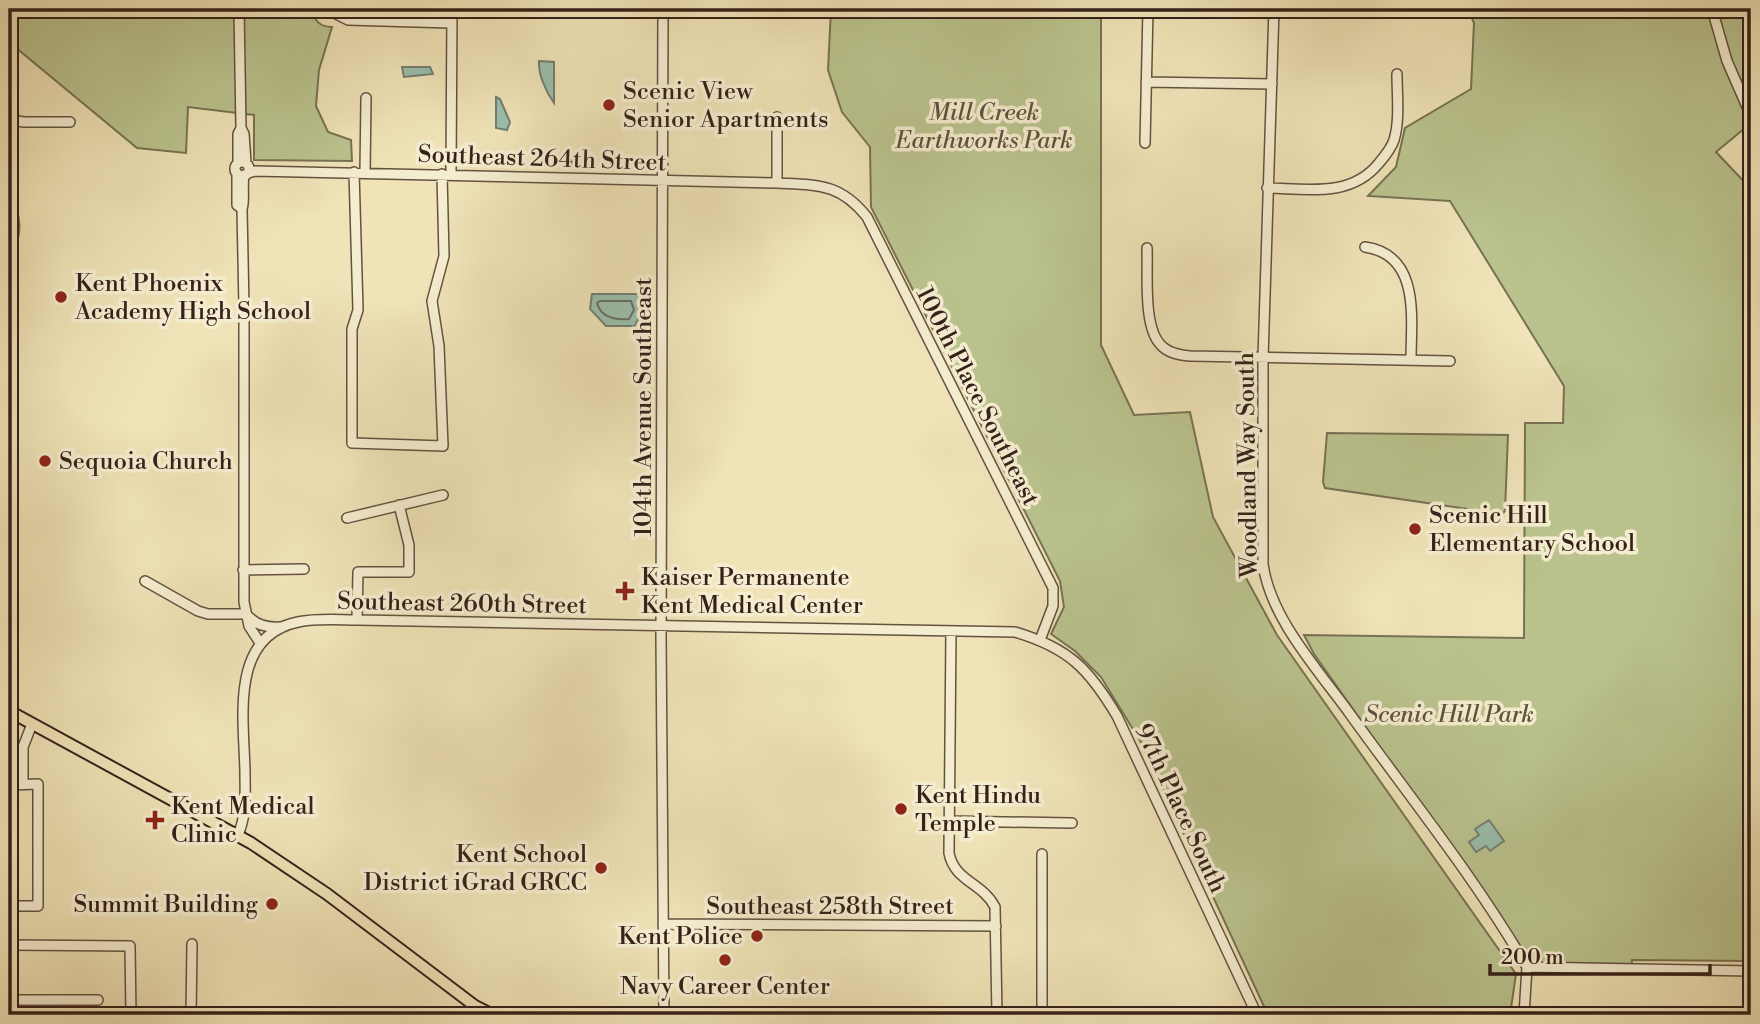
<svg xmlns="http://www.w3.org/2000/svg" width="1760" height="1024" font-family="'Libre Bodoni',serif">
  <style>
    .green { fill: #bac38e; stroke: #787254; stroke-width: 2 }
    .water { fill: #9abeac; stroke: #727f72; stroke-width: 2 }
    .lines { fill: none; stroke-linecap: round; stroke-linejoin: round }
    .shore { stroke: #687063; stroke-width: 2 }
    .minor-casing { stroke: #645241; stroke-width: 12 }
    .major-casing { stroke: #36211a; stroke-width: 14 }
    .minor { stroke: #f5edd0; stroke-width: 9 }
    .major { stroke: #efe3b7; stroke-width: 10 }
    .poi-dot { fill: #8f2418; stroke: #f5edd0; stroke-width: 2.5 }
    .labels { text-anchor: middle; stroke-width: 7; stroke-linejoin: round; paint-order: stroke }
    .poi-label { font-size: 24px; fill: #36211a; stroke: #f5edd0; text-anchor: start }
    .park-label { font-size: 24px; font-style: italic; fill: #5e523d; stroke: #f5edd0 }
    .street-label { font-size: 24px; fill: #36211a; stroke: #f5edd0 }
  </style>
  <rect width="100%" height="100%" fill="#efe3b7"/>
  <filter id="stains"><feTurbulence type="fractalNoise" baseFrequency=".00286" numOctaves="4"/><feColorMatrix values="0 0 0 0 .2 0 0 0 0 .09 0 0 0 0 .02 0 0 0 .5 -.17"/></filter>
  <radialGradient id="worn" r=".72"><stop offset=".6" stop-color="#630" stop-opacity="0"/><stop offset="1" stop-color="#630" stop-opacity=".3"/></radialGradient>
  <!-- green -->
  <path class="green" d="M9 9H313C313 20 320 27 332 27L319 70 316 106 328 132 351 140 352 161 254 160V115L188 107 186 153 137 148 9 42Z
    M831 9H1101V345L1134 415 1190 412 1213 517 1277 635 1516 974 1510 1015H1268L1142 744 1101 677 1075 651 1051 634 1064 607 1060 581 871 207 870 147 842 112 828 70Z
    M1468 9H1751V123L1716 152 1751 189V961L1632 960 1631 969 1527 967 1519 944 1314 654 1304 635 1524 638 1525 423H1563L1564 386 1450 201 1368 196 1396 167 1405 128 1471 89 1474 23Z
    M9 197C23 215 23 237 9 256Z
    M1327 433 1508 435 1505 511 1502 514 1325 488 1323 482Z"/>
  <!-- water -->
  <path class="water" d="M539 61 554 62V103C546 92 538 74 539 61Z
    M402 67H430L433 74 404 77Z
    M496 97 500 99 510 122 507 130 496 128Z
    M592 294H640L642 311 635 326H606L590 309Z
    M1489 820 1504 841 1490 851 1486 846 1476 852 1469 842 1479 835 1475 829Z"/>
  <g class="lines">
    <!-- shore -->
    <path class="shore" d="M600 301H631L634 310 629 319C616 320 601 318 597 303Z"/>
    <!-- minor casing -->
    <g class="minor-casing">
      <path id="minor" d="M663 9 661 636 664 1015
        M1274 9 1263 358V564C1270 618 1319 671 1350 714 1409 796 1476 879 1527 967
        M1712 9 1727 61 1751 116
        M332 12 348 20 451 23
        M1146 82 1272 84
        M9 112 17 121 24 122H70
        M777 117V183
        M241 128 244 134 246 163
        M1145 143 1148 9
        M235 169a7 7 0 1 1 14 0a7 7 0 1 1-14 0Z
        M238 163V134L241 128 239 9
        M354 172 358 310 352 329V443L443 446 439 346 432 301 444 256 442 174
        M365 172 366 98
        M237 173V205L242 209
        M248 173 255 171 777 183C817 185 840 183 867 217L1053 588V606L1040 640
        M451 174 452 9
        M244 175C242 187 245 201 242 209L244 308V602L249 626 260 643
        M1267 188C1307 189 1351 198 1379 163 1385 156 1391 149 1394 140 1400 120 1397 95 1397 74
        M1365 247C1421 255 1411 319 1411 360
        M1147 248C1148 272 1143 326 1160 344 1167 353 1179 355 1190 356L1450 361
        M347 518 443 495
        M243 570 304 569
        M145 581 198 611 208 614H246C256 625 266 628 281 627
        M357 620 358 572H409V545L399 505
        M951 631 949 853C954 881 983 883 995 907L997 1015
        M23 784V747L32 724
        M9 785 38 784V906H9
        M948 821 1072 823
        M238 835C247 814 245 794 245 772 244 719 229 636 298 622 317 618 338 620 357 620L1015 632C1069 648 1089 669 1117 716L1257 1015
        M663 924 996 926
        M9 945 130 946 131 1015
        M1527 967 1751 971
        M9 1000H98
        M191 1015 192 944
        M1042 1015V854
        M1524 1015 1527 967"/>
    </g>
    <!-- major casing -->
    <g class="major-casing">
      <path id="major" d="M9 711 251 843 327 894 475 1006 493 1015"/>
    </g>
    <!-- minor -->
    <use href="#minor" class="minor"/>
    <!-- major -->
    <use href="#major" class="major"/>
  </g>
  <!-- markers -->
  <g class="poi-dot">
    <circle cx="609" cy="105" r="7"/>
    <circle cx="61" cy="297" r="7"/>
    <circle cx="45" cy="461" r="7"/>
    <circle cx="1415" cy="529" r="7"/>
    <path d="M621.5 580.5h7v7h7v7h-7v7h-7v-7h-7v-7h7z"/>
    <circle cx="901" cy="809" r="7"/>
    <path d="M151.5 809.5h7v7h7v7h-7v7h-7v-7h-7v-7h7z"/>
    <circle cx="601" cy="868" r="7"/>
    <circle cx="272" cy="904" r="7"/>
    <circle cx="757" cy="936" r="7"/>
    <circle cx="725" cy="960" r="7"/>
  </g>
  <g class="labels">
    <!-- poi labels -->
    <g class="poi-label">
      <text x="623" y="99">Scenic View<tspan x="623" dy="28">Senior Apartments</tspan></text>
      <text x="75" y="291">Kent Phoenix<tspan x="75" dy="28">Academy High School</tspan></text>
      <text x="59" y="469">Sequoia Church</text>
      <text x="1429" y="523">Scenic Hill<tspan x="1429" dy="28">Elementary School</tspan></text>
      <text x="641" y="585">Kaiser Permanente<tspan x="641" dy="28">Kent Medical Center</tspan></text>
      <text x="915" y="803">Kent Hindu<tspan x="915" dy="28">Temple</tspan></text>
      <text x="171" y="814">Kent Medical<tspan x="171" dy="28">Clinic</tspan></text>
      <text x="587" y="862" text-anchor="end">Kent School<tspan x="587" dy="28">District iGrad GRCC</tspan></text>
      <text x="258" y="912" text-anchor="end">Summit Building</text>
      <text x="743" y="944" text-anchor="end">Kent Police</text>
      <text x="725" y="994" text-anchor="middle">Navy Career Center</text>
    </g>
    <!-- park labels -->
    <g class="park-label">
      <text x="984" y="120">Mill Creek<tspan x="984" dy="28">Earthworks Park</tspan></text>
      <text x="1449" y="722">Scenic Hill Park</text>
    </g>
    <!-- street labels -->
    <g class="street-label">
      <text transform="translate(542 158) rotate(2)" y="8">Southeast 264th Street</text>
      <text transform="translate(978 396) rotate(63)" y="8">100th Place Southeast</text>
      <text transform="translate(643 407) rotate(-90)" y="8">104th Avenue Southeast</text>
      <text transform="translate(1247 465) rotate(-91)" y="8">Woodland Way South</text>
      <text transform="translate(462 603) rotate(1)" y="8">Southeast 260th Street</text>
      <text transform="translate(1181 808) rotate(65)" y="8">97th Place South</text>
      <text x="830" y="914">Southeast 258th Street</text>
    </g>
  </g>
  <!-- margin -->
  <rect width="1760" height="1024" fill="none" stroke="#efe3b7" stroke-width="35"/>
  <rect x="10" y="10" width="1739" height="1003" fill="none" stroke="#36211a" stroke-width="3.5"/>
  <rect x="18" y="18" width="1725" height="989" fill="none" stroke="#36211a" stroke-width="2"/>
  <!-- scale -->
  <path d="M1490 964v10h220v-10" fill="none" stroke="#36211a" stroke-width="3.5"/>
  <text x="1501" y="964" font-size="21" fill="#36211a" stroke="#f5edd0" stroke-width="5" paint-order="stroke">200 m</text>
  <rect width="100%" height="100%" filter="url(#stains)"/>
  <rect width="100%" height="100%" fill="url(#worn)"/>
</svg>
